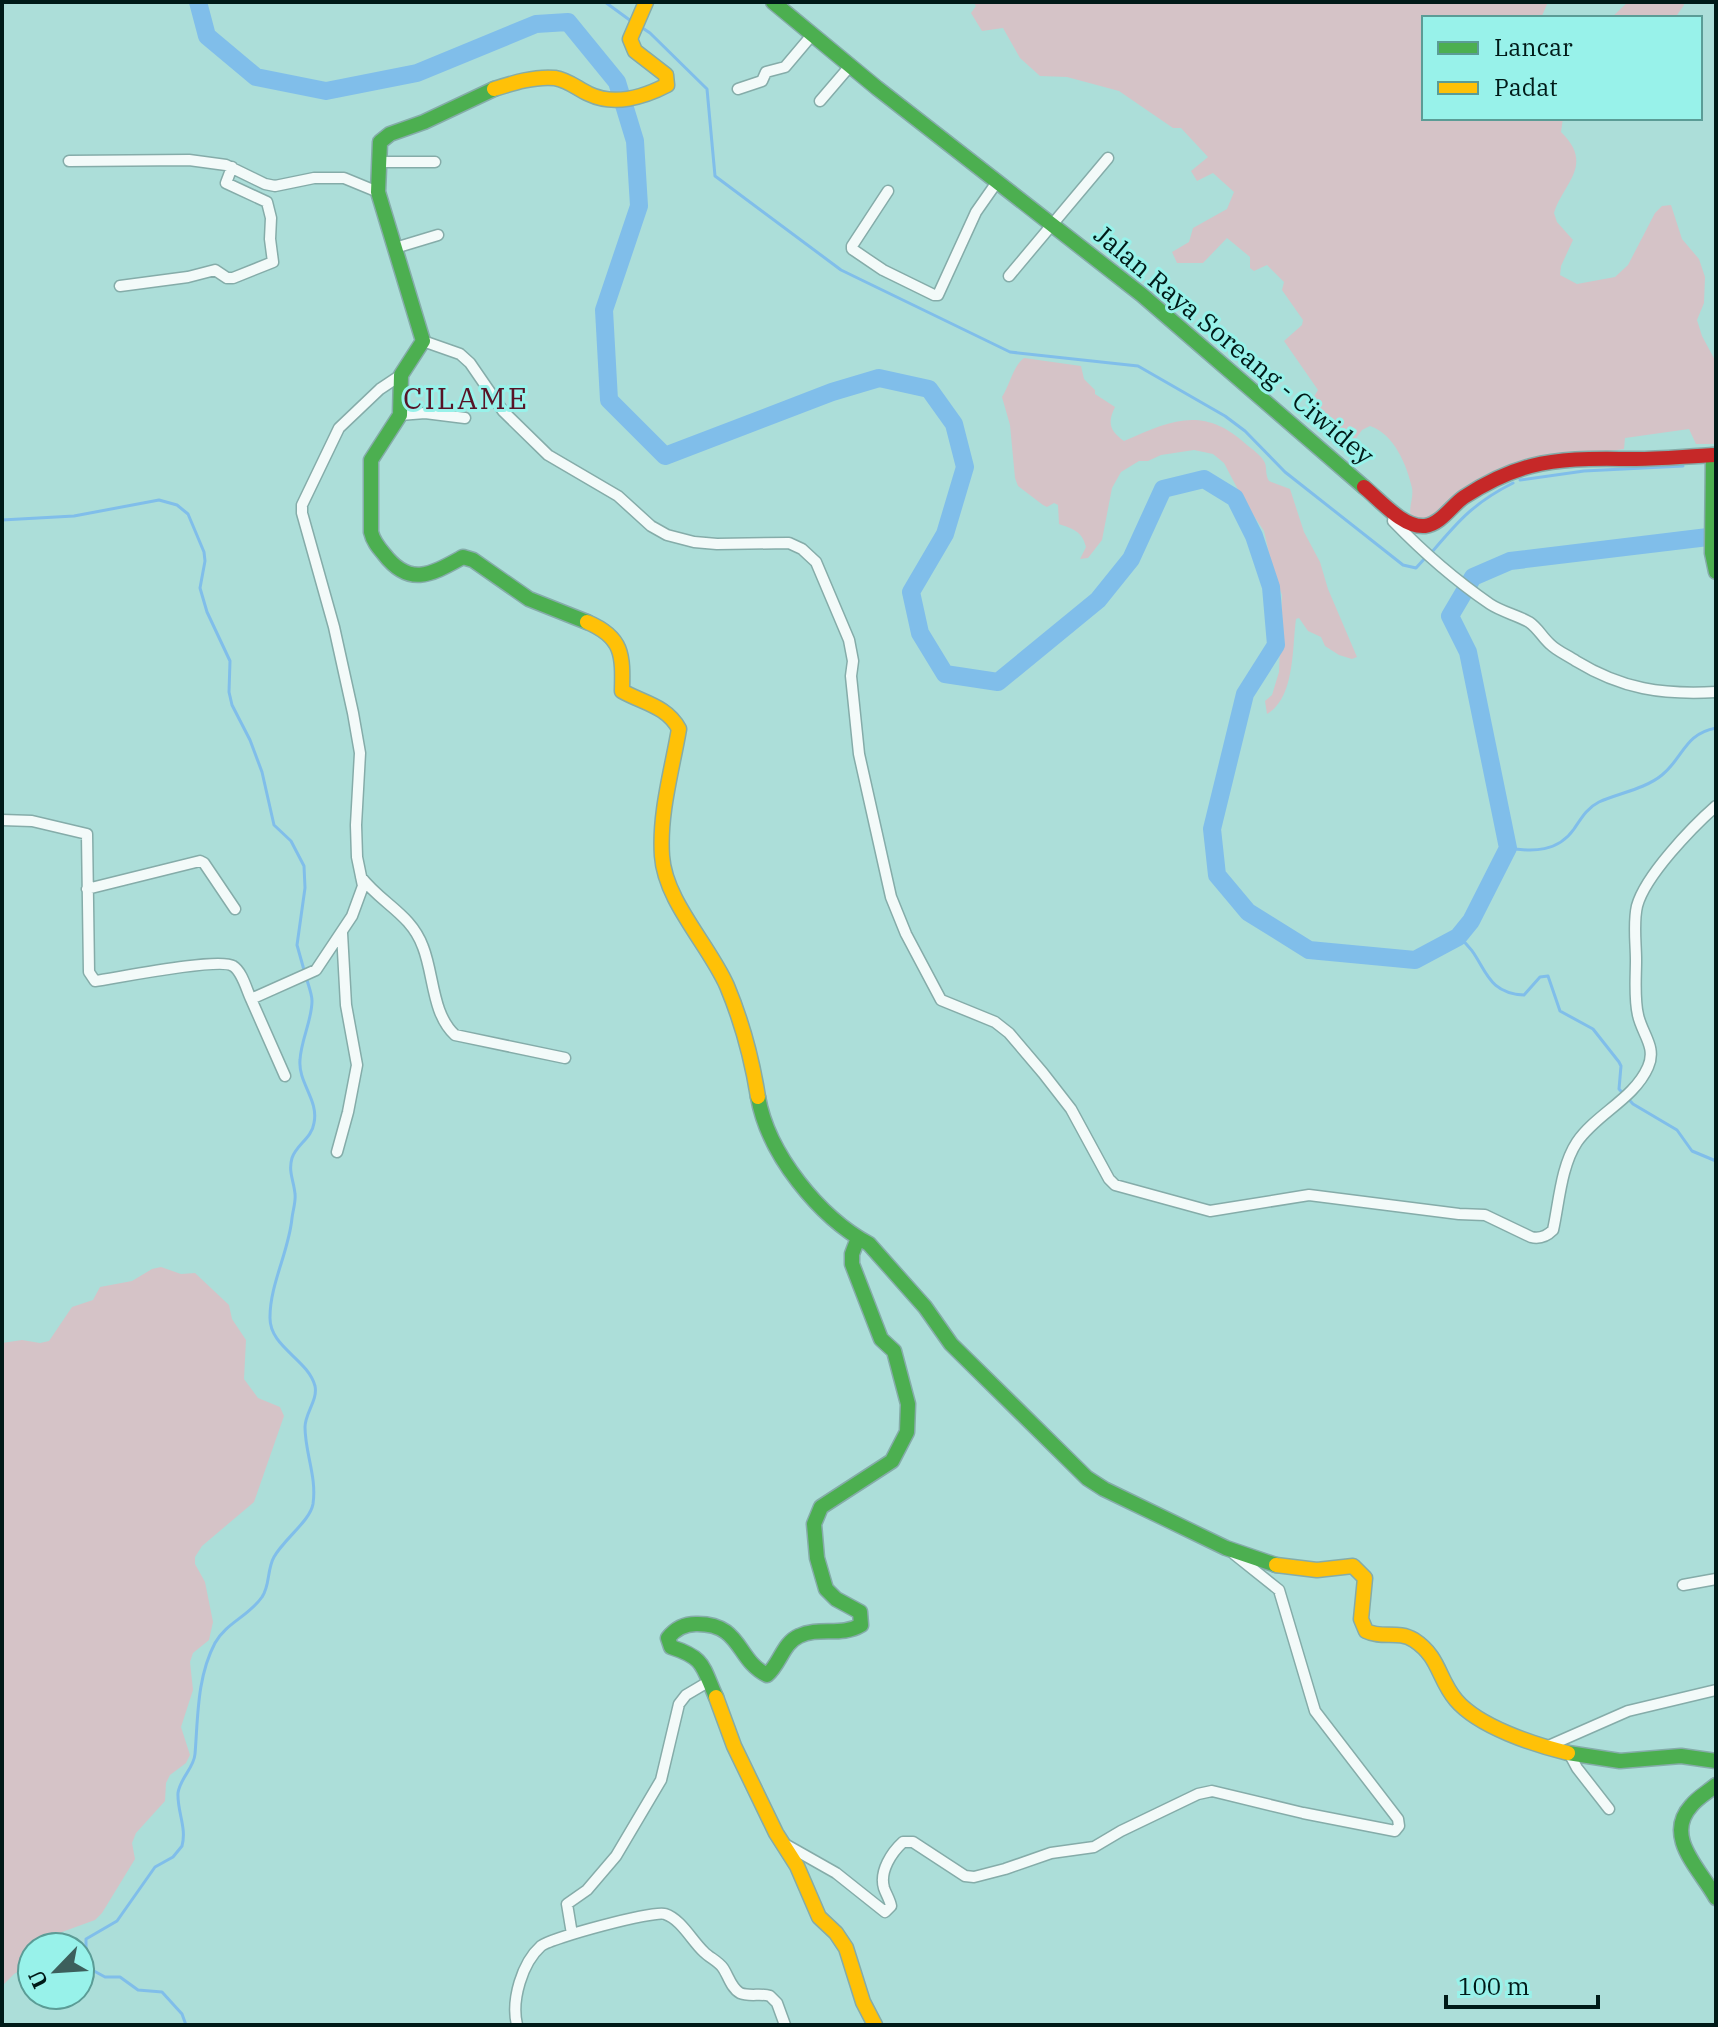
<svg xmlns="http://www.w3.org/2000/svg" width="1718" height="2027" font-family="'IBM Plex Serif',serif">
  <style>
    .green { fill: #d5c3c7 }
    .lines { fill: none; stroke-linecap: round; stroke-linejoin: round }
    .stream { stroke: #80beea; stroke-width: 3 }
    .river { stroke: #80beea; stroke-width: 18 }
    .street-casing { stroke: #85aca9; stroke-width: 13 }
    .fast-casing { stroke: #85aca9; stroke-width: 17 }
    .slow-casing { stroke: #85aca9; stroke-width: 17 }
    .jam-casing { stroke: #85aca9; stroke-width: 17 }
    .street { stroke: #f3faf9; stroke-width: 10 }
    .fast { stroke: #4caf50; stroke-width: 14 }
    .slow { stroke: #ffc107; stroke-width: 14 }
    .jam { stroke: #c62828; stroke-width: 14 }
    .labels { text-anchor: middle; stroke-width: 6; stroke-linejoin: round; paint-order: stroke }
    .street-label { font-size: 26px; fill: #001a18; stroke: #98f2ea }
    .quarter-label { font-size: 30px; letter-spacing: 2px; fill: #581427; stroke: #98f2ea }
  </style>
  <rect width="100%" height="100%" fill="#acded9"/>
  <!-- green -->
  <path class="green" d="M973 2H1548L1541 18H1424V118H1563L1561 132C1595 165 1563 183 1554 213L1557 222 1573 240 1561 266 1560 275 1577 284 1615 277 1628 265 1655 213 1662 206 1671 205 1682 239 1699 259 1705 277 1704 303 1697 320 1702 336 1716 362V444H1696L1689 429 1625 438 1624 449 1535 461 1437 516 1412 520C1407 508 1414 500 1412 488 1407 465 1394 434 1370 426L1362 430 1352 444 1312 400 1318 390 1284 341 1302 325 1303 320 1282 290 1284 282 1267 265 1254 271 1250 268V257L1227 238 1203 263H1177L1172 252 1189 242 1193 228 1227 209 1234 192 1213 173 1197 181 1191 171 1208 157 1181 128H1173L1119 91 1067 77 1040 76 1020 58 1003 28 982 31 971 13 976 6Z
    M1628 2H1683L1684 5 1675 18H1611Z
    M1024 358 1081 366 1084 379 1095 390V394L1115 407C1107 423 1110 431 1124 441 1171 420 1204 405 1247 445 1252 449 1262 456 1265 463 1267 469 1265 474 1269 481L1290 489 1304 532 1320 562 1328 589 1357 657 1352 659 1339 655 1325 646 1321 637 1308 631 1299 618 1296 619C1292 648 1295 698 1267 714L1265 701 1272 695 1279 672 1282 595 1273 571 1264 531 1245 503 1224 463 1213 454 1194 450 1161 455 1148 461H1139L1121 472 1112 488 1102 540 1088 558 1080 559 1086 547C1082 531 1073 529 1059 524L1058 505 1054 503 1047 507 1043 505 1018 486 1015 478 1010 425 1002 397C1010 385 1013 366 1024 358Z
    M161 1267 181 1274 195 1273 229 1305 232 1319 246 1340 244 1379 258 1398 280 1407 284 1416 254 1502 202 1546 195 1557V1564L205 1582 213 1622 209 1640 193 1653 190 1662 193 1690 181 1727 190 1755 186 1763 170 1775 166 1783 165 1801 136 1833 132 1843 135 1859 102 1913 95 1920 62 1932 44 1947H32V1963L14 1974 2 1986V1343L22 1340 40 1343 49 1341 72 1307 93 1300 100 1287 132 1281 152 1269Z"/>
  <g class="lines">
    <!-- stream -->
    <path class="stream" d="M605 2 631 21
      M641 27 650 33 707 89 715 176 841 270 1010 352 1138 366 1225 416 1245 431 1285 472 1403 565 1416 568 1426 557
      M1520 480 1584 471 1683 466
      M2 520 74 516 159 500 177 505 188 514 204 552 205 561 200 588 207 612 230 661 229 692 232 705 250 740 262 772 274 825 291 841 304 866 305 888 297 945 304 970
      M1432 552C1459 520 1475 502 1513 483
      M1508 848C1533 852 1558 852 1574 829 1582 817 1587 808 1599 802 1619 793 1645 789 1662 775 1684 757 1684 734 1716 728
      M1458 937C1487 957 1480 993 1524 995L1540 977 1548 976 1560 1011 1593 1029 1619 1062 1621 1066 1619 1089 1633 1104 1677 1130 1692 1151 1716 1161
      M186 2025 182 2014 162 1992 138 1990 120 1977H105L94 1971 86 1953V1939L117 1921 155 1867 173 1857 182 1846C187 1828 177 1811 178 1793 180 1778 194 1768 195 1754 198 1717 197 1677 215 1643 226 1623 249 1616 262 1597 270 1586 267 1569 274 1557 284 1539 310 1521 313 1504 317 1477 305 1453 305 1427 305 1413 318 1400 315 1386 308 1359 269 1347 270 1317 270 1284 289 1251 292 1218 293 1210 296 1201 295 1194 294 1181 288 1172 292 1158 296 1145 312 1138 314 1123 319 1100 298 1083 300 1060 301 1040 312 1020 312 1001 312 994 308 984 306 977"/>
    <!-- river -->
    <path class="river" d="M198 2 207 36 256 77 326 91 417 73 536 24 568 22 617 82 635 141 639 206 604 310 609 400 665 456 832 392 879 378 929 389 954 424 965 467 945 534 911 592 920 633 945 674 998 682 1098 600 1131 559 1163 489 1204 479 1235 498 1254 536 1271 587 1276 645 1245 694 1212 829 1217 875 1248 912 1309 950 1415 960 1458 937 1471 921 1508 848 1468 652 1450 616 1473 577 1510 561 1708 537 1716 538"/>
    <!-- street casing -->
    <g class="street-casing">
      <path id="street" d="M738 89 762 81 766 72 785 67 812 35
        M820 101 850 66
        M69 161 189 160 226 165 265 184 275 186 314 178H344L378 192
        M378 162H435
        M888 191 852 246V249L883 270 934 295H938L976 212 997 182
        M395 248 438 235
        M1009 276 1108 158
        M120 286 188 277 215 270 227 278H233L273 262 270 239 271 218 267 202 226 183 232 167
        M423 341 460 354 470 363 503 411 548 455 618 496 651 526 667 535 694 542 717 544 789 543 802 549 816 562 849 640 853 661 851 676 859 754 891 897 906 934 941 1000 995 1022 1009 1033 1043 1073 1071 1109 1109 1179 1115 1185 1210 1211 1309 1195 1459 1214 1485 1215 1531 1237C1539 1239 1547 1236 1553 1230 1559 1203 1561 1166 1577 1142 1596 1114 1634 1099 1648 1067 1657 1047 1642 1034 1638 1015 1634 998 1636 978 1636 960 1636 943 1633 923 1637 906 1645 876 1692 827 1716 806
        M400 415 425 413 465 418
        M1394 515 1393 521C1422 551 1455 580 1490 604 1502 612 1517 615 1529 622 1538 628 1542 637 1550 644 1557 651 1567 655 1576 661 1622 689 1662 695 1716 692
        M2 820 32 821 87 834 89 972 95 981C117 978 219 957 233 966 242 971 247 991 251 999L316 970 352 916 363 886 357 857 356 825 360 753 353 713 334 627 302 513V505L339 428 380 389 401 375
        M361 877C382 904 411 914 423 947 434 975 432 1014 455 1035L565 1058
        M87 889 200 861 204 863 235 909
        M251 999 285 1076
        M337 1152 348 1112 357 1065 346 1005 342 933
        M1683 1585 1716 1579
        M1546 1747 1628 1711 1716 1690
        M1569 1753 1577 1768 1609 1809
        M783 1843 836 1873 885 1912 891 1906C890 1900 886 1894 884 1888 879 1871 892 1852 903 1842H913L965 1876 974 1877 1005 1869 1051 1853 1094 1847 1121 1831 1198 1794 1212 1791 1303 1813 1395 1831 1399 1826 1398 1819 1315 1711 1279 1590 1234 1554
        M572 1934 567 1904 587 1890 616 1856 661 1780 679 1704 686 1695 708 1682
        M517 2025C511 2000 522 1963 541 1946 551 1938 654 1910 665 1914 681 1919 692 1941 704 1952 710 1958 718 1961 723 1968 728 1975 731 1988 740 1993 749 1997 761 1993 770 1996L777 2003 785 2025"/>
    </g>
    <!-- fast casing -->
    <g class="fast-casing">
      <path id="fast" d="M773 2 877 88 1142 295 1364 487
        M494 89 424 122 390 134 380 142 378 192 423 341 401 375 400 415 371 460V532C373 541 378 547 384 554 410 588 432 574 463 557L473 560 529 599 587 622
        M1713 455 1712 553 1716 572
        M758 1097C768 1154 819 1217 869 1244L925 1307 951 1344 1087 1478 1104 1489 1226 1548 1276 1565
        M716 1697C702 1666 705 1658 671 1647L668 1638C675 1629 684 1624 696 1624 742 1623 736 1660 767 1675 780 1664 783 1643 799 1636 819 1626 841 1637 861 1625L860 1612 836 1599 826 1589 817 1558 814 1524 821 1507 892 1461 907 1432 908 1404 894 1351 881 1339 852 1264V1254L858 1238
        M1568 1753 1620 1761 1681 1756 1716 1761
        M1716 1785C1708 1792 1698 1797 1691 1806 1663 1837 1701 1870 1716 1898"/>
    </g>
    <!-- slow casing -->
    <g class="slow-casing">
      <path id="slow" d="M494 89C513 83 535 76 555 78 568 80 578 89 589 94 614 106 644 97 667 85L666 75 635 51 630 39 646 2
        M587 622C623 637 623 655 622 691 643 703 667 706 679 729 672 770 659 814 662 856 665 901 709 945 727 986 742 1022 752 1059 758 1097
        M1276 1565 1317 1570 1353 1566 1365 1578 1361 1619 1366 1631C1382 1639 1398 1630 1414 1640 1440 1657 1438 1679 1456 1700 1479 1727 1535 1745 1568 1753
        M716 1697 734 1746 776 1833 797 1866 819 1917 836 1933 846 1948 863 2002 875 2025"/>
    </g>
    <!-- jam casing -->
    <g class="jam-casing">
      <path id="jam" d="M1364 487C1380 500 1403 528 1425 526 1441 524 1452 505 1464 497 1484 484 1508 472 1531 466 1566 457 1601 459 1636 459 1662 459 1689 456 1716 455"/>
    </g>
    <!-- street -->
    <use href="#street" class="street"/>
    <!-- fast -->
    <use href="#fast" class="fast"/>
    <!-- slow -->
    <use href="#slow" class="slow"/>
    <!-- jam -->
    <use href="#jam" class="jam"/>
  </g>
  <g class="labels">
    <!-- street labels -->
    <g class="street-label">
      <text transform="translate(1234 345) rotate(40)" y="9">Jalan Raya Soreang - Ciwidey</text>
    </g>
    <!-- quarter labels -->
    <g class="quarter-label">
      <text x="466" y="409">CILAME</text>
    </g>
  </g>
  <!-- border -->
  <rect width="1718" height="2027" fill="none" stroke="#001a18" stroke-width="8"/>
  <!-- legend -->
  <rect x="1422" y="16" width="280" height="104" fill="#98f2ea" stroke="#5b9c96" stroke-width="2"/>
  <rect x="1438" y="42" width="40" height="12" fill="#4caf50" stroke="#5b9c96" stroke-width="2"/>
  <text x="1494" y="56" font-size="24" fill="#001a18">Lancar</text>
  <rect x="1438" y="82" width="40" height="12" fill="#ffc107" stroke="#5b9c96" stroke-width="2"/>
  <text x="1494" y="96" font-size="24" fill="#001a18">Padat</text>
  <!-- north arrow -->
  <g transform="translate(56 1971) rotate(245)"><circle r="38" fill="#98f2ea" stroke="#5b9c96" stroke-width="2"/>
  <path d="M0-6L14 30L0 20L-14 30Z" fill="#3c5f5c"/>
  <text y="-12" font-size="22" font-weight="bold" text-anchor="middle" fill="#001a18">U</text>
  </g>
  <!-- scale -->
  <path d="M1446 1995v12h152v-12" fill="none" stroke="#001a18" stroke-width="4"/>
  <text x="1458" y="1995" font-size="24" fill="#001a18" stroke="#98f2ea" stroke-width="6" paint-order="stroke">100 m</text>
</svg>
